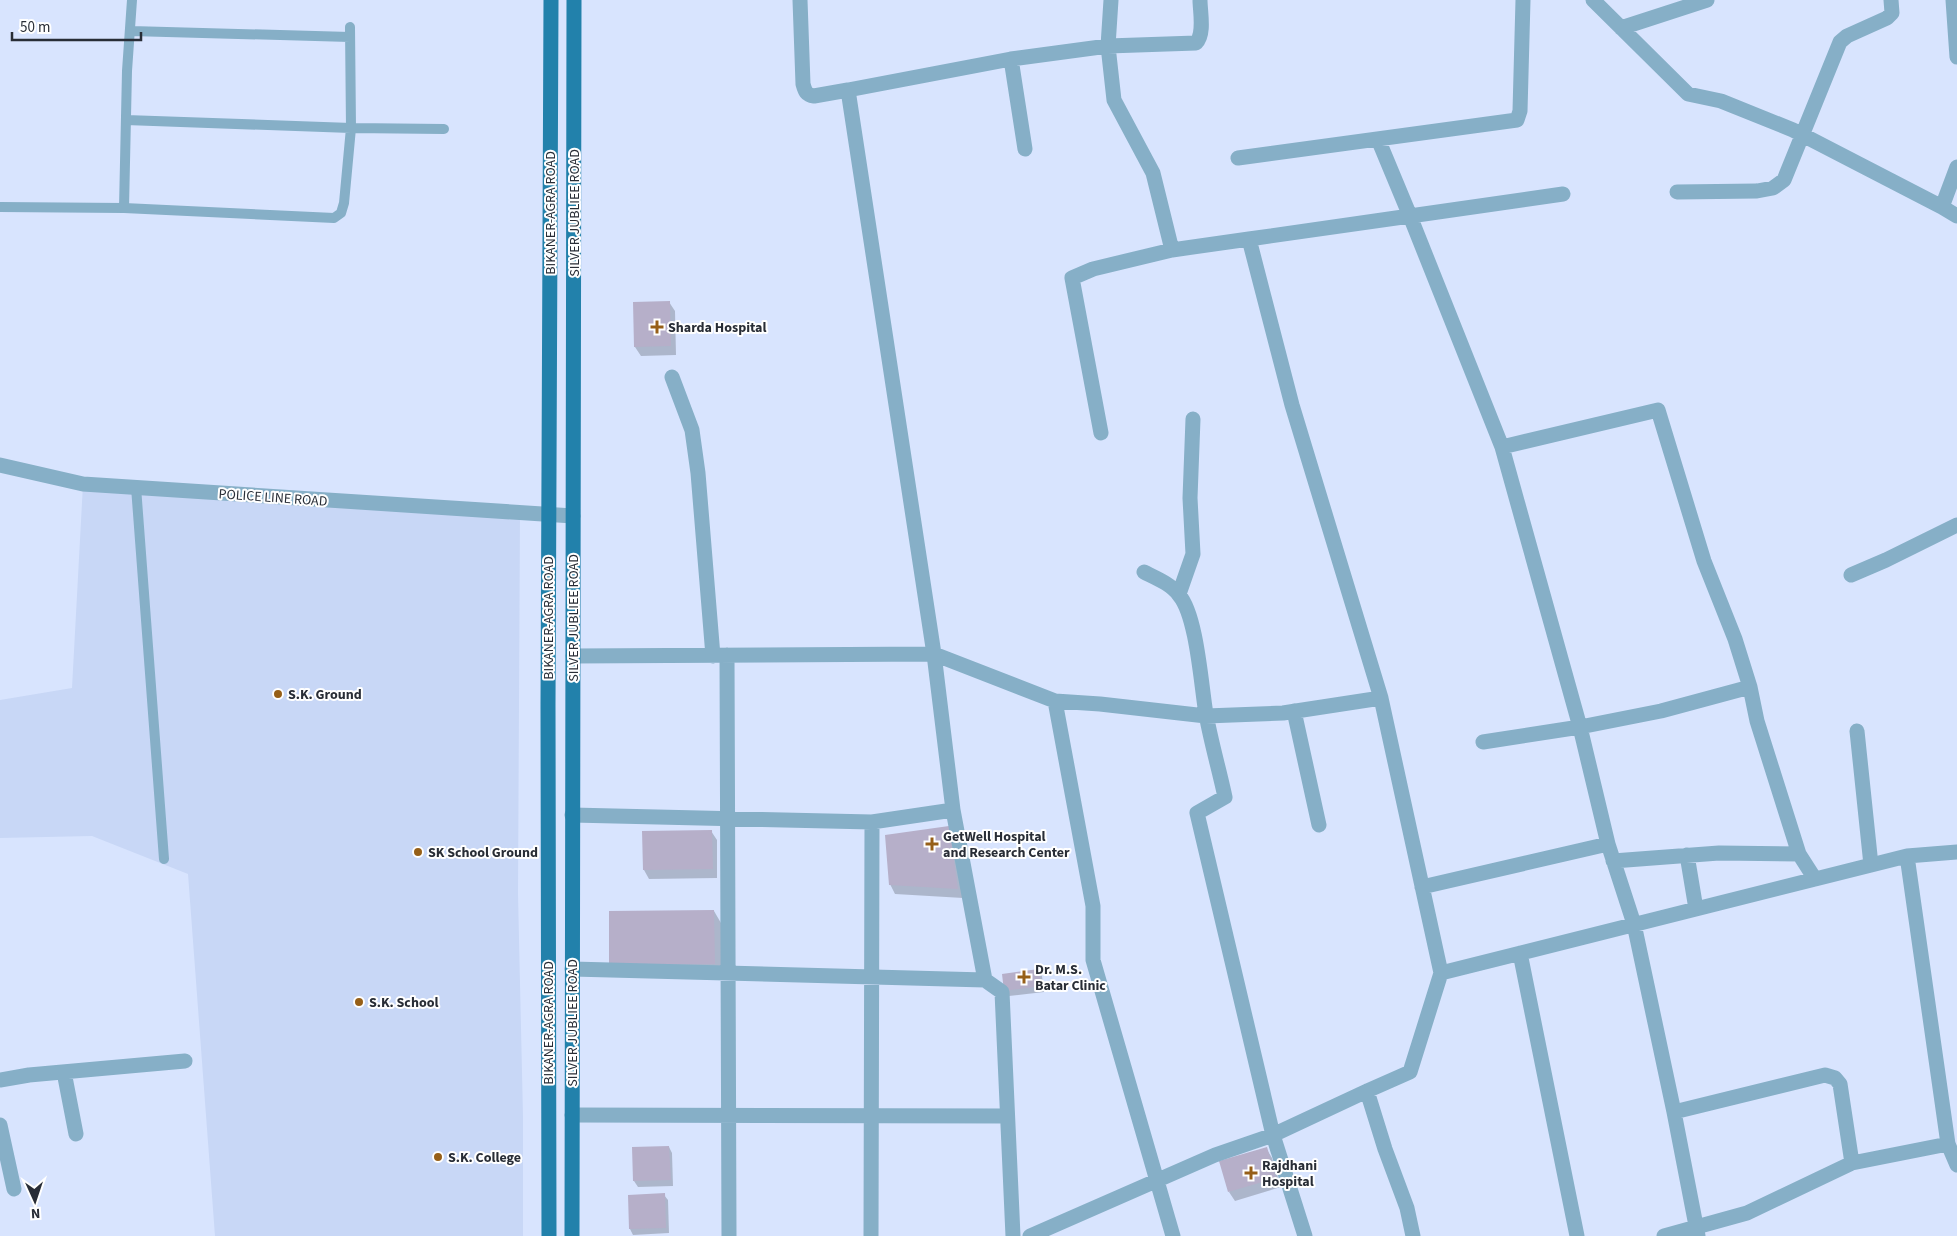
<svg xmlns="http://www.w3.org/2000/svg" width="1957" height="1236" font-family="'Source Sans 3',sans-serif">
  <style>
    .built { fill: #c8d7f6 }
    .shadow { fill: #0003 }
    .building { fill: #b6afc9 }
    .lines { fill: none; stroke-linecap: round; stroke-linejoin: round }
    .lane { stroke: #86afc7; stroke-width: 10 }
    .street { stroke: #86afc7; stroke-width: 15 }
    .primary { stroke: #2281ab; stroke-width: 15 }
    .poi-dot { fill: #965f18; stroke: #fff; stroke-width: 2 }
    .labels { text-anchor: middle; stroke-width: 4; stroke-linejoin: round; paint-order: stroke }
    .street-label { font-size: 14px; fill: #282d36; stroke: #fff }
    .poi-label { font-size: 14px; font-weight: bold; fill: #282d36; stroke: #fff; text-anchor: start }
  </style>
  <rect width="100%" height="100%" fill="#d8e4fe"/>
  <!-- built -->
  <path class="built" d="M83 484 520 513 518 894 523 1117V1236H215L188 874 92 836 0 838V700L72 688Z"/>
  <!-- shadow -->
  <path class="shadow" d="M669 302 675 311 676 355 641 356 635 347Z
    M949 827 963 898 895 894 890 884Z
    M711 831 717 840V878L649 879 644 870Z
    M714 911 721 923V976L618 977Z
    M1038 970 1042 976 1044 992 1009 996 1005 990Z
    M669 1147 672 1153 673 1186 638 1187 634 1181Z
    M1266 1148 1272 1158 1281 1187 1235 1201 1229 1192Z
    M664 1195 668 1200 669 1233 633 1235 630 1229Z"/>
  <!-- building -->
  <path class="building" d="M670 301 671 346 634 347 633 302Z
    M949 826 958 889 889 885 885 835Z
    M712 830 713 869 643 870 642 831Z
    M714 910 715 964 609 965V911Z
    M1039 969 1041 986 1004 991 1002 974Z
    M669 1146 671 1180 633 1181 632 1147Z
    M1267 1147 1276 1178 1228 1192 1219 1161Z
    M665 1193 666 1228 629 1229 628 1195Z"/>
  <g class="lines">
    <!-- lane -->
    <path class="lane" d="M131 31 350 37
      M126 120 351 128 444 129
      M0 207 124 208 334 218 341 213 344 203 351 128 350 27
      M124 208 127 71 132 0
      M136 487 164 859"/>
    <!-- street -->
    <path class="street" d="M800 0 803 84C805 91 806 95 814 96L848 90
      M1111 0 1108 46 1196 43C1205 34 1200 12 1200 0
      M1593 0 1688 94 1721 101 1793 130 1942 207 1957 216
      M1953 0 1957 57
      M1621 28 1707 0
      M1011 59 1025 149
      M1378 139 1410 216 1563 194
      M1238 158 1517 120 1520 111 1523 0
      M1677 192 1757 191 1773 188 1784 180 1840 42 1847 36 1887 18 1892 13 1891 0
      M1942 207 1957 167
      M672 377 692 430 698 473 713 656
      M1101 433 1072 278 1093 269 1172 250
      M1502 447 1658 410 1704 561 1735 639 1750 687 1757 721 1799 854 1815 879
      M0 465 83 484 573 516
      M1144 572C1156 578 1171 584 1179 595 1197 616 1201 685 1206 714 1211 742 1219 769 1225 797L1197 813 1273 1135 1305 1236
      M1851 575 1886 560 1957 525
      M1179 594 1193 554 1190 498 1193 419
      M727 655 729 1236
      M573 656 934 654 1055 701 1100 704 1206 716 1283 713 1381 698 1441 973 1410 1072 1367 1091 1273 1135 1215 1155 1030 1236
      M1381 698 1292 405 1249 239 1410 216 1502 447 1580 727 1608 844
      M1055 701 1093 906V960L1173 1236
      M1294 711 1319 825
      M1857 731 1871 865
      M1483 742 1580 727 1661 711 1750 687
      M572 815 872 822
      M1687 855 1696 909
      M1907 856 1957 852
      M1613 861 1719 853 1799 854
      M1422 887 1608 844 1634 924 1674 1112 1698 1236
      M1520 953 1577 1236
      M572 969 985 980 953 810
      M1441 973 1907 856 1948 1144 1852 1163 1747 1213 1664 1236
      M985 980 1002 992 1013 1236
      M64 1072 76 1134
      M0 1080 29 1075 185 1061
      M1367 1091 1385 1149 1407 1208 1413 1236
      M1674 1112 1825 1075 1835 1078 1840 1084 1852 1163
      M572 1115 1007 1116
      M0 1125 14 1189
      M1948 1144 1957 1165
      M871 1236 872 822 953 810 934 654 848 90 1011 59 1108 46 1114 100 1153 173 1172 250 1249 239"/>
    <!-- primary -->
    <path class="primary" d="M549 1236 548 705 551 0
      M572 1236 574 0"/>
  </g>
  <!-- markers -->
  <g class="poi-dot">
    <path d="M654.5 319.5h5v5h5v5h-5v5h-5v-5h-5v-5h5z"/>
    <circle cx="278" cy="694" r="5"/>
    <path d="M929.5 836.5h5v5h5v5h-5v5h-5v-5h-5v-5h5z"/>
    <circle cx="418" cy="852" r="5"/>
    <path d="M1021.5 969.5h5v5h5v5h-5v5h-5v-5h-5v-5h5z"/>
    <circle cx="359" cy="1002" r="5"/>
    <circle cx="438" cy="1157" r="5"/>
    <path d="M1248.5 1165.5h5v5h5v5h-5v5h-5v-5h-5v-5h5z"/>
  </g>
  <g class="labels">
    <!-- street labels -->
    <g class="street-label">
      <text transform="translate(550 213) rotate(-90)" y="5">BIKANER-AGRA ROAD</text>
      <text transform="translate(574 213) rotate(-90)" y="5">SILVER JUBLIEE ROAD</text>
      <text transform="translate(273 497) rotate(4)" y="5">POLICE LINE ROAD</text>
      <text transform="translate(548 618) rotate(-90)" y="5">BIKANER-AGRA ROAD</text>
      <text transform="translate(573 618) rotate(-90)" y="5">SILVER JUBLIEE ROAD</text>
      <text transform="translate(548 1023) rotate(-90)" y="5">BIKANER-AGRA ROAD</text>
      <text transform="translate(572 1023) rotate(-90)" y="5">SILVER JUBLIEE ROAD</text>
    </g>
    <!-- poi labels -->
    <g class="poi-label">
      <text x="668" y="332">Sharda Hospital</text>
      <text x="288" y="699">S.K. Ground</text>
      <text x="943" y="841">GetWell Hospital<tspan x="943" dy="16">and Research Center</tspan></text>
      <text x="428" y="857">SK School Ground</text>
      <text x="1035" y="974">Dr. M.S.<tspan x="1035" dy="16">Batar Clinic</tspan></text>
      <text x="369" y="1007">S.K. School</text>
      <text x="448" y="1162">S.K. College</text>
      <text x="1262" y="1170">Rajdhani<tspan x="1262" dy="16">Hospital</tspan></text>
    </g>
  </g>
  <!-- north arrow -->
  <g transform="translate(35 1201) rotate(177)" stroke="#ffffff" stroke-width="4" paint-order="stroke">
  <path d="M0-4L9 19L0 12L-9 19Z" fill="#282d36"/>
  <text y="-8" font-size="14" font-weight="bold" text-anchor="middle" fill="#282d36">N</text>
  </g>
  <!-- scale -->
  <path d="M12 32v8h129v-8" fill="none" stroke="#282d36" stroke-width="2.5"/>
  <text x="20" y="32" font-size="15" fill="#282d36" stroke="#ffffff" stroke-width="4" paint-order="stroke">50 m</text>
</svg>
